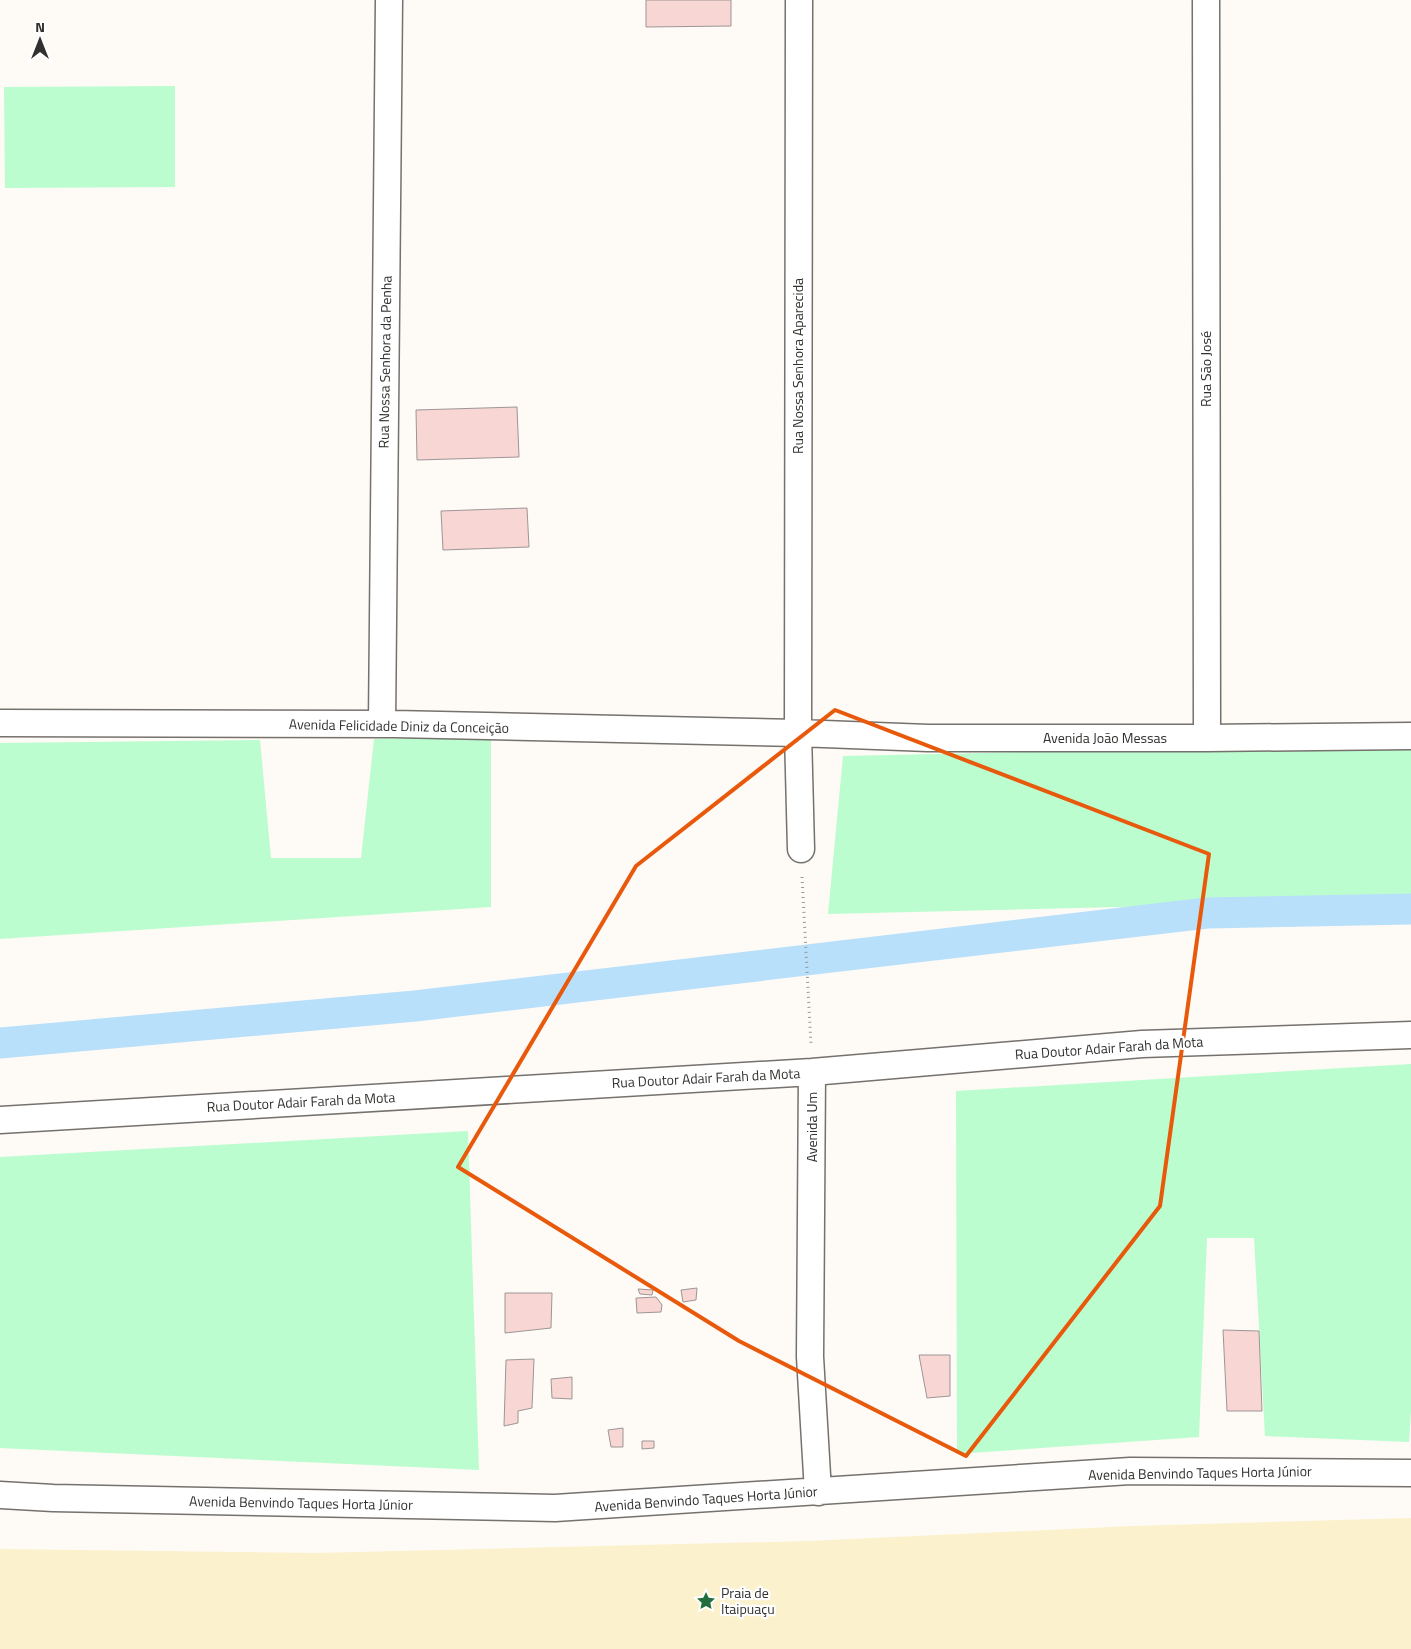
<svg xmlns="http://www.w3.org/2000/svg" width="1411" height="1649" font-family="'Titillium Web',sans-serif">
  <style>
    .green { fill: #bbfdcf }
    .sand { fill: #fbf1cc }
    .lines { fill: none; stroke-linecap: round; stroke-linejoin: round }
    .canal { stroke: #b8e0fa; stroke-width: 31 }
    .building { fill: #f7d6d3; stroke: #9d9696 }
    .street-casing { stroke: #75716d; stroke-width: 29 }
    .path { stroke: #9a9894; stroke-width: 3; stroke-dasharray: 1 4; stroke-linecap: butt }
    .street { stroke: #fff; stroke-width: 26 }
    .marked { fill: none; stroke: #e8590c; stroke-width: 4; stroke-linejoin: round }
    .labels { text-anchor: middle; stroke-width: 4.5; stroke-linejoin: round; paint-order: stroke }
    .street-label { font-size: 14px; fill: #32312f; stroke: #fff }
    .poi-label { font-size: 14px; fill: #32312f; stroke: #fff; text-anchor: start }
  </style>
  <rect width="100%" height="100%" fill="#fefaf5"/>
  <!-- green -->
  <path class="green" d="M175 86V187L5 188 4 87Z
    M491 736V907L0 939V743L260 740 271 858H361L374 739Z
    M1411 744V900L828 914 843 756Z
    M1411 1064V1411L1409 1442 1265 1436 1254 1238H1207L1199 1437 957 1454 956 1091Z
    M468 1131 479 1470 0 1448V1157Z"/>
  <!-- sand -->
  <path class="sand" d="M1411 1518V1649H0V1549L318 1553 809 1541 1133 1526Z"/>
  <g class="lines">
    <!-- canal -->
    <path class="canal" d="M0 1043 415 1006 1207 913 1411 909"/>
  </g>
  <!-- building -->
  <path class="building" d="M646 0H731V26L646 27Z
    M517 407 519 457 417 460 416 410Z
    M527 508 529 547 443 550 441 511Z
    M697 1288 696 1300 683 1302 681 1290Z
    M638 1289 653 1290 652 1295 640 1294Z
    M505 1293H552L551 1328 505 1333Z
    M656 1297 662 1305 661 1312 637 1313 636 1298Z
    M1223 1330 1259 1331 1262 1411H1227Z
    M919 1355H950V1396L927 1398Z
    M534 1359 532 1408 518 1411V1423L504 1426 506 1360Z
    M572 1377V1399L552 1398 551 1379Z
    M623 1428V1447H611L608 1430Z
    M642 1441H654V1448L642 1449Z"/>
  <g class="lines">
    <!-- street casing -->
    <g class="street-casing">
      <path id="street" d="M799 0 798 733 801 849
        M1206 0 1207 738
        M0 723 394 724 798 733 928 738H1207L1411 736
        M382 724 389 0
        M812 1072 810 1357 818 1492
        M0 1120 812 1072 1142 1044 1411 1035
        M0 1495 53 1498 555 1508 1130 1471 1411 1473"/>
    </g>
    <!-- path -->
    <path class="path" d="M802 877 811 1045"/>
    <!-- street -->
    <use href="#street" class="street"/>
  </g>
  <!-- marked area -->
  <path class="marked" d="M835 710 1209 854 1160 1206 966 1456 739 1341 458 1167 636 866Z"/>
  <!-- icons -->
  <defs>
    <g id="sight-bare" transform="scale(1.5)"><path d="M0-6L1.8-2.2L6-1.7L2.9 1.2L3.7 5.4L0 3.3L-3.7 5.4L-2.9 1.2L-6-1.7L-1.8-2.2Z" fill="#206e3e" stroke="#fff" stroke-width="2.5" paint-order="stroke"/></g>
  </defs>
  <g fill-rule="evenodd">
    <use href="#sight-bare" x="706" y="1601"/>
  </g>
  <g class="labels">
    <!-- street labels -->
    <g class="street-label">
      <text transform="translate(385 362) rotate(-89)" y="5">Rua Nossa Senhora da Penha</text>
      <text transform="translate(798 366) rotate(-90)" y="5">Rua Nossa Senhora Aparecida</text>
      <text transform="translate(1206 369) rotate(-90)" y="5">Rua São José</text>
      <text transform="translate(399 726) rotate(1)" y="5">Avenida Felicidade Diniz da Conceição</text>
      <text x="1105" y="743">Avenida João Messas</text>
      <text transform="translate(1109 1048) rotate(-4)" y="5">Rua Doutor Adair Farah da Mota</text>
      <text transform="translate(706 1078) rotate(-3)" y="5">Rua Doutor Adair Farah da Mota</text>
      <text transform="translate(301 1102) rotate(-3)" y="5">Rua Doutor Adair Farah da Mota</text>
      <text transform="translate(812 1127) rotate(-90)" y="5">Avenida Um</text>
      <text transform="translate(1200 1473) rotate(-1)" y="5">Avenida Benvindo Taques Horta Júnior</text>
      <text transform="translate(706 1499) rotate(-4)" y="5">Avenida Benvindo Taques Horta Júnior</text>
      <text transform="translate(301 1503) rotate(1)" y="5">Avenida Benvindo Taques Horta Júnior</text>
    </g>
    <!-- poi labels -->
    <g class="poi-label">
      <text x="721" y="1598">Praia de<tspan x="721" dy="16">Itaipuaçu</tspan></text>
    </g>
  </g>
  <!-- north arrow -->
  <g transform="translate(40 40)" stroke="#ffffff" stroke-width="4" paint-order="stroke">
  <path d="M0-4L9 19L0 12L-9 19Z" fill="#32312f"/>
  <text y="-8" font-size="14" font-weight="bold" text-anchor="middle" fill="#32312f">N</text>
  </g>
</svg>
